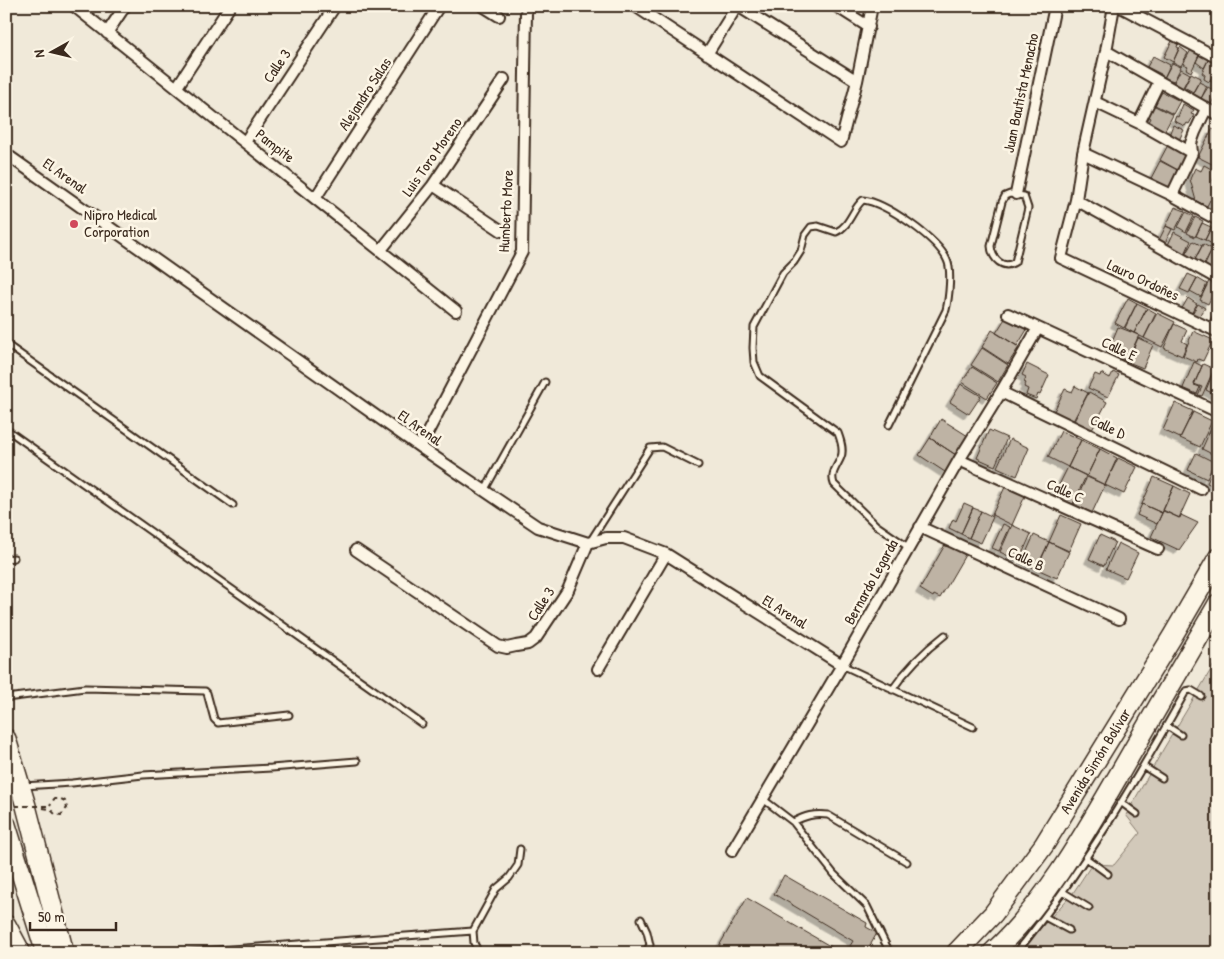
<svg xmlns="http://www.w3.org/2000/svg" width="1224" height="959" font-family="'Patrick Hand',sans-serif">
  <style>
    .grass { fill: #d2c9ba; stroke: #867a6c }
    .building { fill: #beb3a4; stroke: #3b2a1e; filter: url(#shadow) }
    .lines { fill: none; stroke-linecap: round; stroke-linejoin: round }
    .lane-casing { stroke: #3b2a1e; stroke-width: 9 }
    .street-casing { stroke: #3b2a1e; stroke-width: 14 }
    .highway-casing { stroke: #3b2a1e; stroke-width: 22 }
    .path { stroke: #3b2a1e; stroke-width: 2; stroke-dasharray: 5 4; stroke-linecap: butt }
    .lane { stroke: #fcf5e5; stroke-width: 5 }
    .street { stroke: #fcf5e5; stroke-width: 10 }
    .highway { stroke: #fcf5e5; stroke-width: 19 }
    .path-bridge { stroke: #3b2a1e; stroke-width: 2; stroke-dasharray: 5 4; stroke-linecap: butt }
    .poi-dot { fill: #d1495b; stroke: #fcf5e5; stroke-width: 2 }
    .labels { text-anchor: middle; stroke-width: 5; stroke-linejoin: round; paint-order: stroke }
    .street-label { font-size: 15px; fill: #3b2a1e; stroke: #fcf5e5 }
    .poi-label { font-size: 15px; fill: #3b2a1e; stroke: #fcf5e5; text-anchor: start }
  </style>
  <defs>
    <filter id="shadow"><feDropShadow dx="-4.5" dy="4.5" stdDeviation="0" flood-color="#0004"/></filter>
  </defs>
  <rect width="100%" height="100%" fill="#f0e9d9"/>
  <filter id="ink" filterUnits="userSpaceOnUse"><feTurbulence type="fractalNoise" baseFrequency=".02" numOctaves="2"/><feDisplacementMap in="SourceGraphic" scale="10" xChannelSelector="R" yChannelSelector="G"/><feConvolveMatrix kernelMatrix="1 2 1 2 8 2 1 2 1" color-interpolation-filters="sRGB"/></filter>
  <g filter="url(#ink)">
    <!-- grass -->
    <path class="grass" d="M1218 658V953H1018L1073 893 1092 864 1114 865 1140 833 1126 815 1164 748Z"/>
    <!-- building -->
    <path class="building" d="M1172 41 1178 44 1177 47 1179 48 1173 62 1164 57Z
      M1180 47 1188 53 1181 66 1173 62Z
      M1192 48 1200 53 1191 72 1186 69 1188 66 1183 64Z
      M1200 53 1209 58 1204 68 1196 62Z
      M1153 56 1170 65 1164 78 1160 76 1161 74 1147 67Z
      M1210 56 1218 60V65L1209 82 1204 79 1205 75 1202 73Z
      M1172 63 1181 67 1174 81 1164 78Z
      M1218 65V85L1210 81Z
      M1181 69 1190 74 1182 89 1172 86Z
      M1191 73 1201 78 1193 92 1184 87Z
      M1199 82 1207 86 1199 103 1190 98Z
      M1208 87 1217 92 1211 104 1200 100Z
      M1162 92 1180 101 1173 114 1155 105Z
      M1217 93H1218V111L1209 108Z
      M1183 104 1194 110 1191 114 1194 115 1189 124 1187 123 1185 126 1174 121 1176 116 1178 117Z
      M1153 105 1173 115 1164 132 1148 124 1151 118 1148 116Z
      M1173 125 1184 130 1179 140 1169 135Z
      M1212 129 1218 131V167L1198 157Z
      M1169 143 1187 153 1178 170 1160 160Z
      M1160 161 1179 171 1168 193 1149 182Z
      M1204 165 1217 172 1213 180 1215 186 1218 187V199L1216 203 1210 200 1207 206 1196 201 1190 179 1195 168 1201 171Z
      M1175 207 1185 211 1175 230 1166 226Z
      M1186 212 1194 216 1186 232 1178 227Z
      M1195 217 1203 221 1195 237 1187 233Z
      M1202 223 1211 227 1205 240 1196 236Z
      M1166 226 1172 229 1163 247 1157 244Z
      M1211 228 1218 231V238L1214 245 1205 240Z
      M1174 232 1191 241 1185 254 1168 245Z
      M1193 241 1202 246 1194 260 1185 255Z
      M1203 244 1212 249 1203 266 1194 262Z
      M1212 250 1218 252V261L1213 271 1204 267Z
      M1188 274 1197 278 1189 293 1180 289Z
      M1197 278 1207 284 1201 297 1190 291Z
      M1209 281 1217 286 1208 304 1200 300Z
      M1128 298 1137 303 1124 328 1115 323Z
      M1188 298 1197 304 1189 317 1180 312Z
      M1137 303 1147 308 1134 333 1125 328Z
      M1198 304 1205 308 1197 321 1190 317Z
      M1147 308 1156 313 1144 338 1134 333Z
      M1157 313 1175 322 1162 347 1144 338Z
      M1006 317 1028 328 1017 346 996 333Z
      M1174 324 1187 330 1182 341 1187 344 1182 356 1164 348Z
      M1118 327 1139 335 1127 361 1107 353Z
      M992 330 1019 347 1008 364 982 347Z
      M1193 331 1213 340 1203 361 1198 359 1197 362 1183 356Z
      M1138 338 1153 345 1143 368 1128 362Z
      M982 348 1008 365 998 382 971 365Z
      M1194 362 1202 366 1194 385 1200 387 1197 394 1183 388Z
      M1027 364 1049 375 1040 395 1038 394 1036 399 1026 395 1028 389 1024 387 1026 383 1024 382 1026 377 1022 375Z
      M1203 364 1214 369 1202 396 1198 395 1202 387 1194 384Z
      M972 367 997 383 987 398 962 382Z
      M1113 372 1119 375 1108 397 1088 388 1095 374 1100 376 1101 373 1110 378Z
      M1213 373 1218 375 1216 395 1206 390Z
      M961 384 981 396 969 414 950 402Z
      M1075 386 1088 393 1073 421 1054 411 1065 389 1072 392Z
      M1089 392 1107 402 1092 430 1074 421Z
      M1175 403 1193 411 1180 438 1163 430Z
      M1193 412 1212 421 1200 447 1180 438Z
      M941 419 968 436 956 455 930 438Z
      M1214 422 1218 424V457L1202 449Z
      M989 430 1007 438 995 466 977 458Z
      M1061 431 1081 440 1068 467 1048 457Z
      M930 438 956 455 945 472 919 455Z
      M1010 439 1029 448 1017 476 997 467Z
      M1081 440 1100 449 1087 476 1068 467Z
      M1100 449 1117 458 1105 485 1087 476Z
      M1196 453 1214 462 1207 479 1188 470Z
      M1118 458 1137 467 1124 494 1105 485Z
      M1218 459V488L1207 483Z
      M1068 467 1086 476 1073 504 1054 495Z
      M1087 477 1105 485 1092 513 1074 504Z
      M1154 477 1174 486 1162 513 1142 504Z
      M1174 486 1190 494 1179 518 1163 510Z
      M1005 487 1025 496 1012 525 992 515Z
      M964 503 973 507 961 534 949 528 953 519 956 521Z
      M1142 504 1162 513 1157 524 1137 515Z
      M973 508 981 511 969 538 961 534Z
      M981 511 993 517 981 543 969 538Z
      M1163 511 1180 518 1181 515 1198 523 1179 550 1151 537Z
      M1061 515 1081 524 1069 551 1049 542Z
      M1003 524 1010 527 999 551 992 548Z
      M1012 525 1031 534 1019 561 1000 552Z
      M1034 535 1049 542 1036 569 1022 562Z
      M1100 535 1115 542 1104 566 1089 559Z
      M1049 542 1069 552 1057 578 1037 569Z
      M946 543 965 555 940 598 934 595 933 597 920 589Z
      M1118 543 1138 553 1126 578 1106 569Z
      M784 875 867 923 866 927 877 933 866 953H862L850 946 853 941 774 894Z
      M747 898 842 953H730L719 946Z"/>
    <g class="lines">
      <!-- lane casing -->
      <g class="lane-casing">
        <path id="lane" d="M1010 194 1024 196 1028 208 1015 262C1003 270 992 259 991 246L1002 202 1005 196Z
          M6 344 233 505
          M889 425 946 310C949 298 952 270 947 260 938 239 885 202 863 200 852 209 850 226 836 232L818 226 811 227 805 235 801 251 794 262 783 273 754 327 753 348 754 362 760 376 838 433C841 441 844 450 841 457 837 467 830 473 834 484L876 525 908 547
          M6 429 422 724
          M484 491 545 382
          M591 540 650 448 662 447 698 465
          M6 559 14 558
          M842 665 973 727
          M892 690C907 668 924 651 945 635
          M6 698 85 688 205 691 207 693 214 719 218 723 289 715
          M1167 726 1181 735
          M1143 766 1162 778
          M23 786 72 783 143 775 271 768 357 761
          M763 799 793 822 834 874 867 906 890 953
          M1122 803 1137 814
          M793 822C805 816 814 813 828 815L907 862
          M1086 858 1108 874
          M1063 892 1089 908
          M1045 917 1069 930
          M641 919 647 932 650 945 645 953
          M473 931 496 889 509 878 518 865 520 849
          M177 953 473 931 474 943 479 953
          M1016 953C1082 872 1135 782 1186 691L1191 690 1201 696"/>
      </g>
      <!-- street casing -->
      <g class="street-casing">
        <path id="street" d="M74 6 456 311
          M483 6 499 16
          M635 6 841 142 857 81 872 6
          M738 6 857 81
          M836 6 869 27
          M1114 6 1106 51 1083 153 1076 200 1061 258 1218 332
          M1119 6 1218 58
          M107 33 125 6
          M1106 51 1218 115
          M707 54 737 6
          M177 87 230 6
          M1095 102 1139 123 1192 153
          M1139 123 1159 82
          M245 142 335 6
          M1083 153 1172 195 1218 220
          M6 154 420 447 538 527 588 543 606 538H624L666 554 842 665
          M433 185 502 231
          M1016 194 1055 6
          M1172 195 1192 153 1191 143 1195 132 1206 109
          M316 197 439 6
          M1076 200 1218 279
          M381 250 433 185 504 79
          M1008 314 1218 412
          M1213 329 1218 319
          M1001 392 1201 489
          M420 447 522 252 526 12
          M959 460 1158 549
          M920 527 1119 619
          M356 550 498 646 507 648 516 646 528 644 536 638 568 590 588 543
          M598 669 666 554
          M732 851 842 665 959 460 1001 392 1038 328"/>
      </g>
      <!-- highway casing -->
      <g class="highway-casing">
        <g id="highway">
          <path d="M6 739 26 806 64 953"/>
          <path d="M6 825 46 953"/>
          <path d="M6 925 21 953"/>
          <path id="s1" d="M956 953 993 914 1044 845 1172 637 1218 558"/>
          <path d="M992 953C1046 903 1084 835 1121 771 1153 715 1185 660 1218 604"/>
        </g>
      </g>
      <!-- path -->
      <path class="path" d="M43 808 50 809 55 814 61 815 67 808 65 801 61 799H54L50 806"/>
      <!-- lane -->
      <use href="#lane" class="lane"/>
      <!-- street -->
      <use href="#street" class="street"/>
      <!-- highway -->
      <use href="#highway" class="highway"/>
      <!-- path-bridge -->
      <path class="path-bridge" d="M6 806H50"/>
    </g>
  </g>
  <!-- markers -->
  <circle class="poi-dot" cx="74" cy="224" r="5"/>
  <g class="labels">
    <!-- street labels -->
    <g class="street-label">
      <text transform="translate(277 66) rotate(-56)" y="5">Calle 3</text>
      <text transform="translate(1021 93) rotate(-78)" y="5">Juan Bautista Menacho</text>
      <text transform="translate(365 94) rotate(-57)" y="5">Alejandro Salas</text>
      <text transform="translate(275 146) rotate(38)" y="5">Pampite</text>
      <text transform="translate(432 157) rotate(-55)" y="5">Luis Toro Moreno</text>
      <text transform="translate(65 176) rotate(35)" y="5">El Arenal</text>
      <text transform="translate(506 211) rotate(-87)" y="5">Humberto More</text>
      <text transform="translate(1143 280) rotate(25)" y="5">Lauro Ordoñes</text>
      <text transform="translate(1119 349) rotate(25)" y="5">Calle E</text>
      <text transform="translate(1108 427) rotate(26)" y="5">Calle D</text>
      <text transform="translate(420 428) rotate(35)" y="5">El Arenal</text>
      <text transform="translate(1065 491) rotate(24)" y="5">Calle C</text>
      <text transform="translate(1026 559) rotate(25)" y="5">Calle B</text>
      <text transform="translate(871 582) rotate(-61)" y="5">Bernardo Legarda</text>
      <text transform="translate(541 604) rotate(-57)" y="5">Calle 3</text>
      <text transform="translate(785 612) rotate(32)" y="5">El Arenal</text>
      <text dy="5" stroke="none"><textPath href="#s1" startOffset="238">Avenida Simón Bolívar</textPath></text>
    </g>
    <!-- poi labels -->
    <g class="poi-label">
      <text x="84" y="220">Nipro Medical<tspan x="84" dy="17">Corporation</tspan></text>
    </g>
  </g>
  <!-- margin -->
  <rect width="1224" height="959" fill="none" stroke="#fcf5e5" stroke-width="25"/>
  <rect x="12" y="12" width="1199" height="934" fill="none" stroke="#3b2a1e" stroke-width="2" filter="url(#ink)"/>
  <!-- north arrow -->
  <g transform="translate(52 52) rotate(262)" stroke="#fcf5e5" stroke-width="4" paint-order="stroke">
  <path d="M0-4L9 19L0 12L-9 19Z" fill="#3b2a1e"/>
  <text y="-8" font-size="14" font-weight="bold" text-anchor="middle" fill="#3b2a1e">N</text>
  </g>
  <!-- scale -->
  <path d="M30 922v8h86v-8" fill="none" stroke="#3b2a1e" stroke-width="2.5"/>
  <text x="38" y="922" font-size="15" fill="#3b2a1e" stroke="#fcf5e5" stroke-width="4" paint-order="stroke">50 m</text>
</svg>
